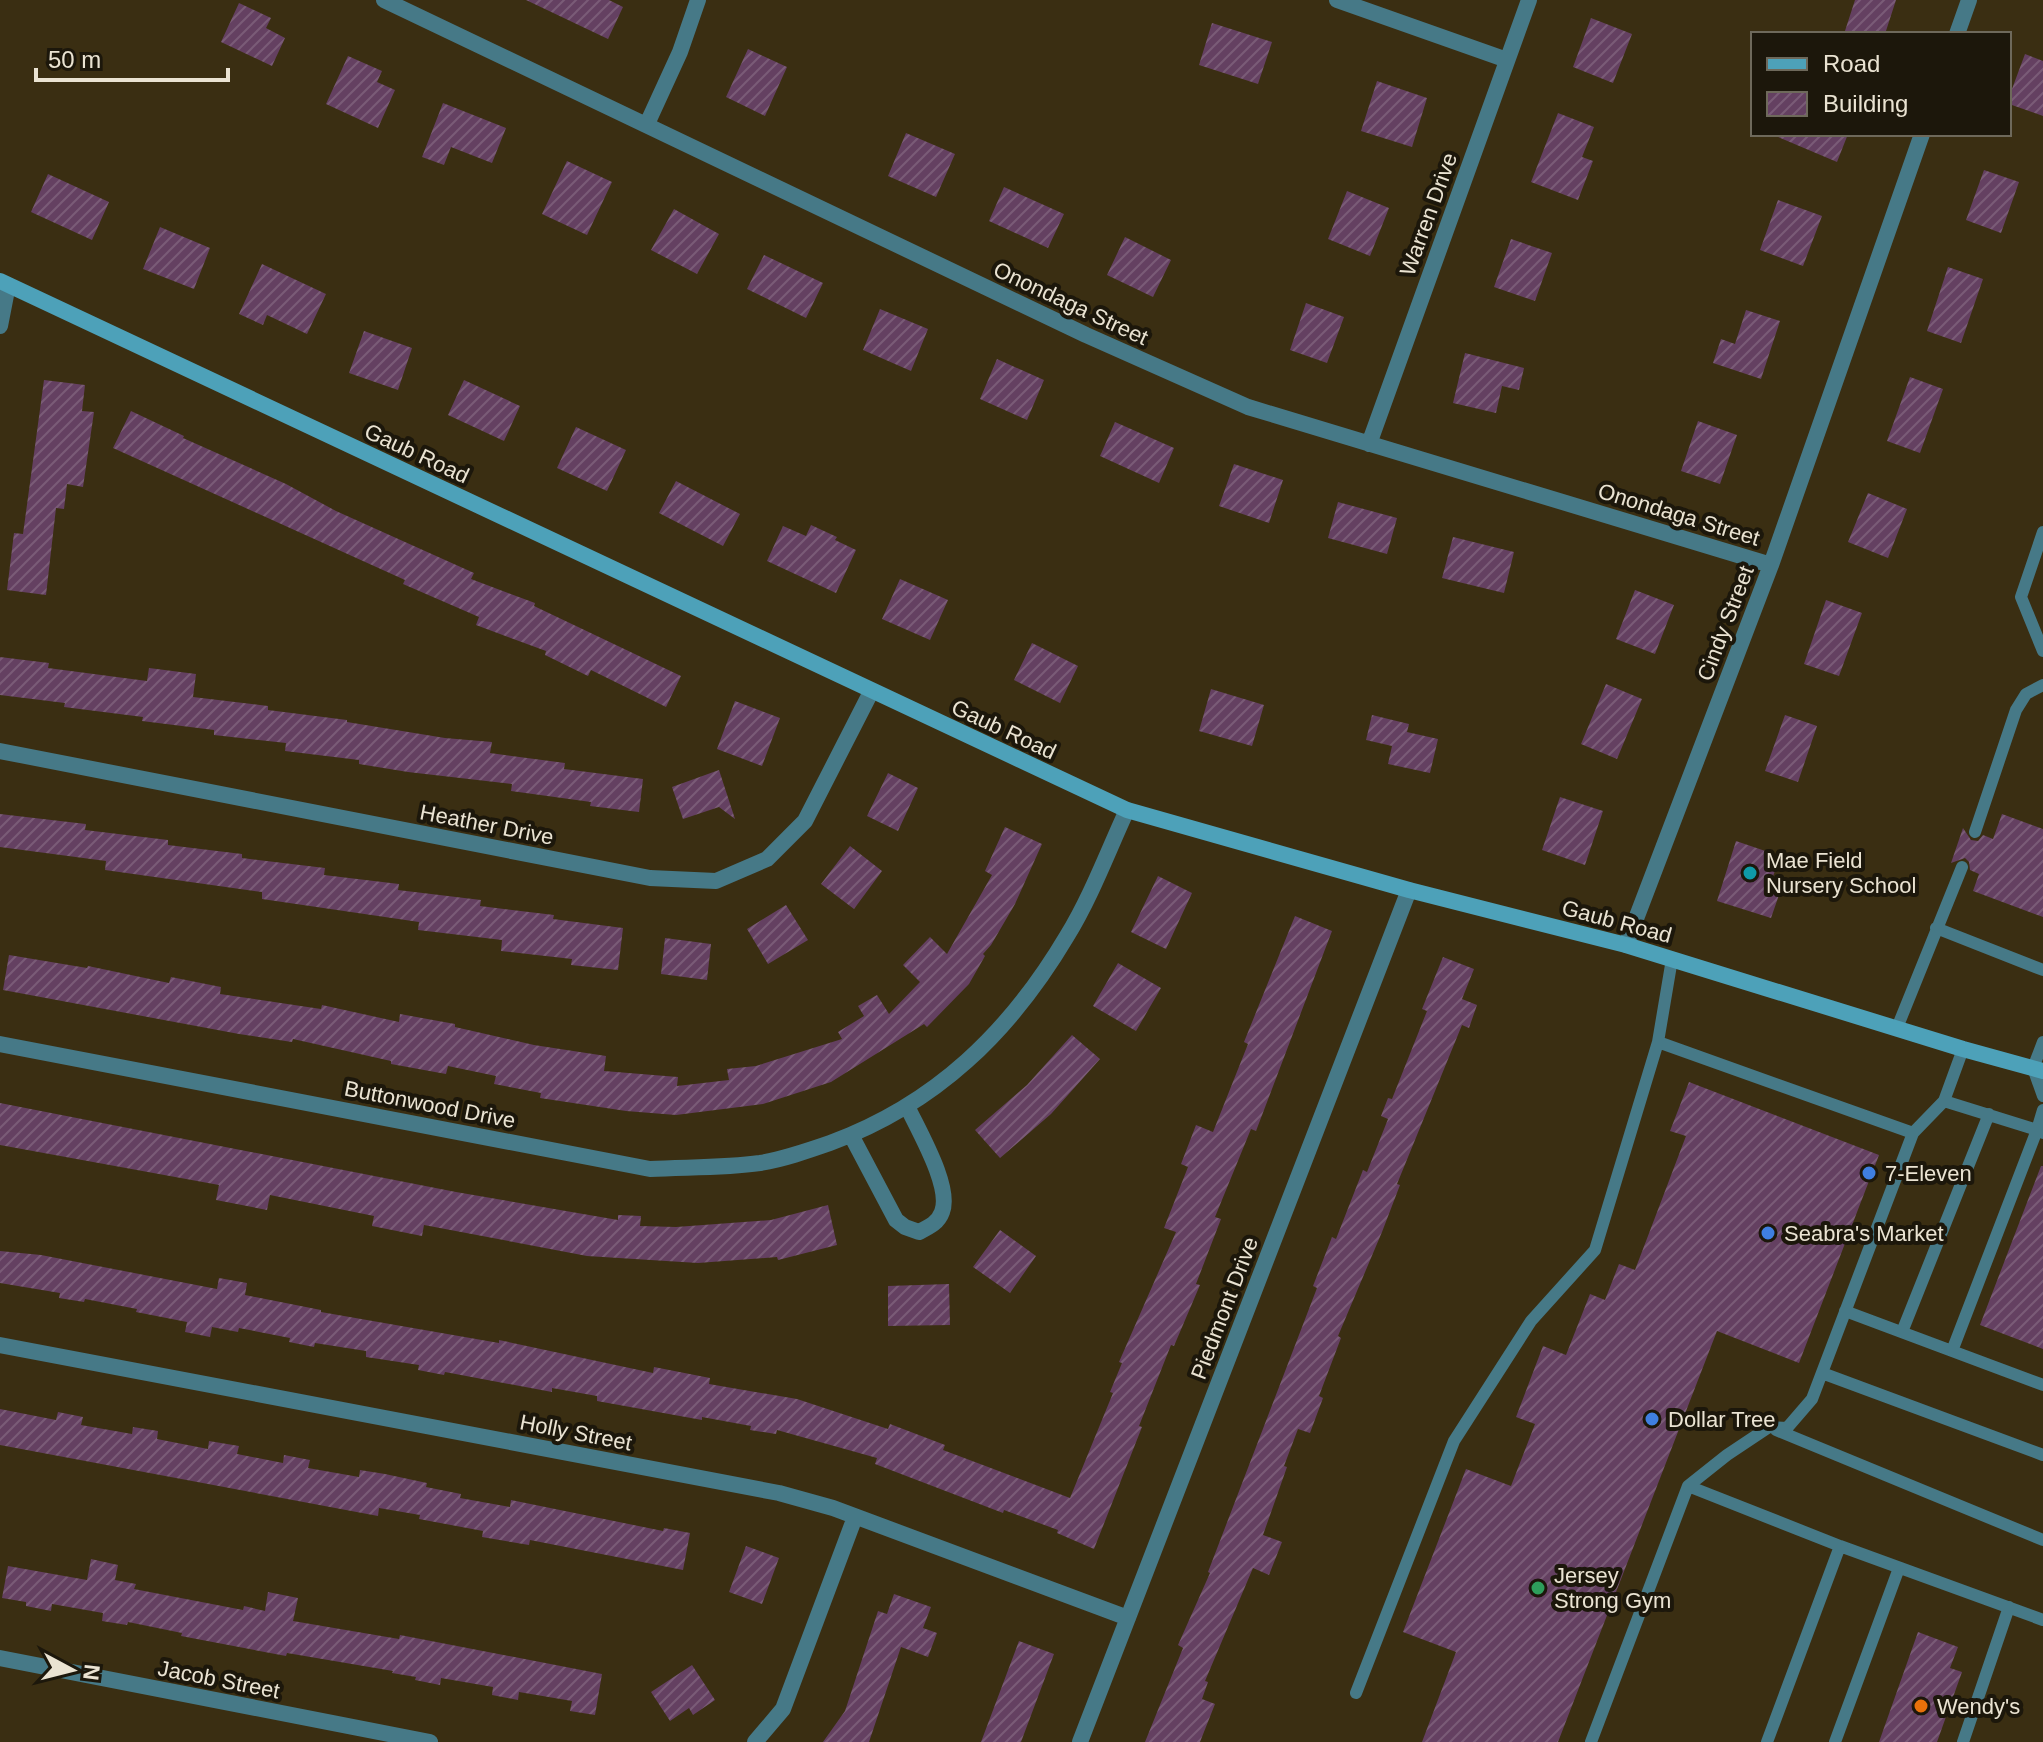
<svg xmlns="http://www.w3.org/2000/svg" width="2043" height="1742" font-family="Arial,sans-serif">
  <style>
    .building { fill: url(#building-hatch) }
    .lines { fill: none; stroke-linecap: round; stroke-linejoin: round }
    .lane { stroke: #467987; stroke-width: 12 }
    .street { stroke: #467987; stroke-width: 16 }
    .secondary { stroke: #4da1b9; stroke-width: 16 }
    .culture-dot { fill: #0f9aa8; stroke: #1c170b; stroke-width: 3 }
    .shop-dot { fill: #3f7fe0; stroke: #1c170b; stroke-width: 3 }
    .leisure-dot { fill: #2e9e5b; stroke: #1c170b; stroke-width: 3 }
    .food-dot { fill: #e8710a; stroke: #1c170b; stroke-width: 3 }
    .labels { text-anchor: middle; stroke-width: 8; stroke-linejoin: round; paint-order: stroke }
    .street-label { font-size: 22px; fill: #eae3d2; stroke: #1c170b }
    .poi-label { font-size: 22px; fill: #eae3d2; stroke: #1c170b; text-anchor: start }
  </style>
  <defs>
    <pattern id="building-hatch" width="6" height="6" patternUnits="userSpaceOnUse" patternTransform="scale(2)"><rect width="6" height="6" fill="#644061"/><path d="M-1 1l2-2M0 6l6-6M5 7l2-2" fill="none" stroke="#7a5b77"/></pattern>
  </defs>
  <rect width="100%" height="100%" fill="#3a2e12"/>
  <!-- building -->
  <path class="building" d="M526 0H609L623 7 608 39Z
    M1855 0H1896L1885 34H1844Z
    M239 3 271 18 266 28 285 38 272 66 221 42Z
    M1591 18 1632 34 1613 83 1573 67Z
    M1212 23 1272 42 1258 84 1199 65Z
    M748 49 787 67 765 116 726 97Z
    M2025 54 2043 61V116L2009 104V97Z
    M348 56 382 71 377 82 395 90 378 128 326 104Z
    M1377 81 1427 98 1412 147 1361 131Z
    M443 103 506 128 492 163 451 147 444 165 422 157Z
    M1558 113 1594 127 1582 157 1593 161 1578 200 1531 182Z
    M906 133 955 154 936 197 888 176Z
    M1771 134H1848L1837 162Z
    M567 161 612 182 587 235 542 214Z
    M1984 170 2019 182 2001 233 1966 220Z
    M48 174 109 202 92 240 31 212Z
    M1004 187 1064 214 1048 248 989 221Z
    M1347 191 1389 208 1370 256 1328 239Z
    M1778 200 1822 216 1803 266 1760 250Z
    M674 209 719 234 697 274 651 250Z
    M160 227 210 248 194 289 143 269Z
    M1125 237 1171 260 1153 297 1107 275Z
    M1511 239 1552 253 1535 301 1494 287Z
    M764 255 823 283 806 318 747 289Z
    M262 264 326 294 307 334 267 315 263 325 239 314Z
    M1948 267 1983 279 1961 343 1927 331Z
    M1306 303 1344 317 1327 363 1290 350Z
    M880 309 928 329 911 371 863 350Z
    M1746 310 1780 321 1761 379 1713 363 1721 339 1735 344Z
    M364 331 412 348 398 390 349 373Z
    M1465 353 1524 368 1519 390 1502 386 1496 413 1453 403Z
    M997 359 1044 380 1027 420 980 399Z
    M1910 377 1943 389 1920 453 1887 441Z
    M44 380 85 385 82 411 94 412 83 487 67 484 64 509 56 508 46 595 7 590 14 533 23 534Z
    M464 380 520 406 504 441 448 415Z
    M131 411 184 436 183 438 286 484 336 511 474 573 471 579 535 603 534 606 681 676 666 707 591 670 588 676 545 655 546 651 476 625 479 617 403 584 405 580 113 448Z
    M1698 421 1737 435 1720 484 1681 471Z
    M1115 422 1174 448 1159 483 1100 456Z
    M576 427 626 450 607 491 557 468Z
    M1234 464 1283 480 1269 523 1219 506Z
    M676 481 740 514 723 546 659 513Z
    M1868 493 1907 509 1888 558 1848 542Z
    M1338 502 1397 518 1387 554 1328 538Z
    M811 525 837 537 835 540 856 550 836 593 767 561 783 526 806 536Z
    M1453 537 1514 552 1504 593 1442 578Z
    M900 579 948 600 930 640 882 619Z
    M1635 590 1674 605 1655 654 1616 639Z
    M1826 600 1862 613 1839 676 1804 664Z
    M1032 643 1078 666 1060 703 1014 680Z
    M0 657 49 663 48 668 147 681 149 668 196 674 193 697 268 706V710L347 720V722L445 738 492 742 490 753 565 763 564 769 643 779 639 812 590 806 591 802 511 791 512 784 408 772 359 764V760L285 751 286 743 214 735V730L142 721 143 717 64 707 65 703 0 695Z
    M1606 684 1642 699 1617 759 1581 744Z
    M1211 689 1264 705 1252 746 1199 731Z
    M735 701 780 718 762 766 717 749Z
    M1372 715 1409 724 1407 732 1438 739 1430 773 1388 764 1392 746 1366 740Z
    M1785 715 1817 726 1798 782 1765 771Z
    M719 770 735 819 719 807 683 819 672 787Z
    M888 773 918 788 898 831 867 816Z
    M1560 797 1603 811 1585 865 1542 850Z
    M0 814 86 824 85 830 168 840V845L242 854V858L325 868 324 875 399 884 398 890 481 900 480 906 554 915 553 919 623 928 618 970 571 965 572 959 501 951 502 940 418 930 419 922 262 899V892L105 870 106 861 0 847Z
    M2002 814 2043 829V917L1973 891 1979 874 1970 870 1969 862 1965 858 1951 863 1963 828 1971 840 1978 841 1983 835 1993 839Z
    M1005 827 1042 844 1015 904 991 945 983 954 985 956 969 984 927 1027 924 1024 831 1082 763 1104 676 1115 626 1111 540 1098 541 1093 494 1084 496 1076 448 1066 446 1074 391 1064V1061L293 1039 292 1042 239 1034 3 990 9 955 87 968 88 966 169 983 171 977 221 987 220 994 321 1009 322 1005 399 1022 400 1014 455 1024V1027L534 1045 606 1056 604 1071 678 1077 677 1086 729 1080 727 1069 756 1066 842 1039 838 1032 864 1016 858 1006 877 995 889 1014 920 982 903 965 930 937 947 954 992 875 985 871Z
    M1736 841 1780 856 1768 891 1779 895 1771 918 1717 901Z
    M850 846 882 871 854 909 821 884Z
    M1158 876 1192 893 1166 949 1131 932Z
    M786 905 808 940 768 964 747 929Z
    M1295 916 1332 931 1256 1131 1251 1129 1215 1217 1221 1219 1196 1284 1200 1285 1174 1346 1171 1345 1139 1426 1142 1427 1094 1549 1057 1533 1058 1530 1004 1510 1003 1513 875 1464 877 1458 777 1430 776 1434 750 1430 751 1426 702 1417V1420L597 1401V1396L552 1388V1392L445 1372 444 1375 418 1370 419 1365 366 1357V1351L315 1343 314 1347 289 1342 290 1338 239 1328 238 1332 212 1327 210 1337 185 1332 187 1322 136 1312 137 1309 85 1299 84 1302 59 1298 60 1293 0 1283V1251L41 1255 217 1289 219 1278 247 1283 245 1295 321 1310V1312L499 1343V1340L653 1373 654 1367 710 1378 709 1384 797 1399 888 1429 890 1424 945 1445 943 1450 1070 1498 1113 1393 1110 1392 1122 1363 1119 1362 1176 1232 1164 1228 1188 1167 1181 1164 1196 1125 1213 1132 1248 1044 1244 1042Z
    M665 938 711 944 707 980 661 974Z
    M1443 957 1474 969 1462 999 1477 1005 1469 1028 1462 1025 1397 1184 1400 1185 1382 1232 1338 1336 1341 1338 1319 1396 1323 1398 1310 1433 1298 1429 1284 1466 1287 1467 1263 1535 1282 1542 1269 1575 1253 1568 1205 1681 1208 1682 1202 1699 1215 1704 1200 1742H1145L1183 1648 1178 1645 1210 1573 1208 1572 1317 1288 1313 1286 1332 1237 1336 1239 1363 1170 1367 1172 1388 1119 1381 1116 1388 1098 1392 1099 1427 1011 1422 1009Z
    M1118 963 1161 988 1136 1031 1093 1006Z
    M1072 1035 1100 1059 1051 1114 1000 1158 975 1130 1027 1085Z
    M1689 1082 1879 1155 1799 1363 1717 1331 1558 1742H1422L1456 1652 1403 1632 1466 1469 1511 1486 1535 1424 1516 1417 1543 1346 1566 1355 1590 1294 1605 1300 1619 1264 1635 1270 1686 1136 1670 1131Z
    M0 1103 456 1192 618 1220V1215L641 1216 640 1226 676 1227 771 1220 828 1205 837 1245 778 1260 777 1257 698 1263 587 1256 424 1225 422 1236 372 1226 374 1216 270 1195 267 1210 216 1200 219 1185 0 1145Z
    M2041 1166H2043V1349L1980 1325Z
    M1000 1230 1036 1256 1010 1293 973 1267Z
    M949 1284 950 1325 888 1326V1286Z
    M0 1409 56 1420 58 1412 83 1417 81 1425 132 1434 133 1427 158 1431 157 1439 208 1449 209 1441 239 1446 237 1454 283 1463 284 1455 310 1460 308 1468 359 1477 360 1470 385 1474 427 1483 426 1487 461 1494 460 1498 510 1507 511 1500 663 1531 664 1528 690 1533 683 1570 530 1540 529 1545 482 1537 483 1531 419 1519 420 1515 379 1508 378 1516 0 1445Z
    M746 1546 779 1558 762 1604 729 1592Z
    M91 1559 118 1565 115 1580 136 1584 134 1589 243 1610 244 1606 265 1611 268 1592 298 1598 293 1621 399 1639 400 1635 602 1674 595 1715 570 1711 572 1701 519 1692 518 1700 492 1695 493 1687 441 1678 440 1685 415 1680 416 1677 392 1673 393 1671 287 1653 286 1656 181 1636 182 1633 128 1622 127 1625 102 1621 103 1613 52 1604 51 1611 26 1606V1602L2 1598 8 1566 87 1580Z
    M894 1594 931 1607 923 1628 937 1633 928 1657 901 1647 869 1742H823L845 1711 878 1611 887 1614Z
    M1918 1632 1958 1647 1950 1668 1962 1672 1937 1742H1879Z
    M1019 1641 1054 1654 1021 1742H981Z
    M692 1665 715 1700 693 1715 689 1708 670 1721 651 1692Z"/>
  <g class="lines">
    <!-- lane -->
    <path class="lane" d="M2043 532 2021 597 2043 651
      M1975 832 2016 710 2026 694 2043 685
      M1936 928 2043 970
      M1897 1028 1962 867
      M1658 1042 1913 1133
      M2043 1042 2033 1068 2043 1096
      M1944 1101 2037 1130 2043 1110
      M1845 1311 2043 1385
      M1902 1332 1989 1114
      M1952 1351 2037 1130 2043 1133
      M1822 1373 2043 1455
      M1776 1430 2043 1540
      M1688 1486 1840 1546 2043 1620
      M1356 1693 1454 1441 1531 1321 1595 1250 1658 1042 1672 959
      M1591 1742 1688 1486 1727 1455 1769 1427 1787 1428 1812 1399 1913 1133 1944 1101 1963 1049
      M1767 1742 1840 1546
      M1835 1742 1899 1568
      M1963 1742 2009 1607"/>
    <!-- street -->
    <path class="street" d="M384 0 1086 335 1248 407 1771 565
      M1337 0 1507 60
      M1957 34 1969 0
      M647 124 680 52 698 0
      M0 326 8 285
      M1369 444 1529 0
      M0 751 650 878 716 881 767 859 805 821 871 692
      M1626 945 1771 565 1922 134
      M0 1044 650 1169C686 1167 724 1168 760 1163 784 1159 807 1151 830 1143 936 1104 1010 1032 1067 936 1091 897 1108 851 1127 810
      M851 1135 896 1220 905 1227 919 1232C929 1227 938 1223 942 1212 952 1187 918 1130 907 1106
      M0 1345 779 1493 833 1508 1128 1618
      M0 1658 430 1742
      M755 1742 783 1709 855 1517
      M1080 1742 1409 890"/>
    <!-- secondary -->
    <path class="secondary" d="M0 281 1127 810 1409 890 1626 945 1963 1049 2043 1071"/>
  </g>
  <!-- markers -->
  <circle class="culture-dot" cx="1750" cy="873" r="8"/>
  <g class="shop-dot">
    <circle cx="1869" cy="1173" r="8"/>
    <circle cx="1768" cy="1233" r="8"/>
    <circle cx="1652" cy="1419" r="8"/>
  </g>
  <circle class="leisure-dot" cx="1538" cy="1588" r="8"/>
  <circle class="food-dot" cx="1921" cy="1706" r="8"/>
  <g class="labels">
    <!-- street labels -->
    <g class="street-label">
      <text transform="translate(1428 214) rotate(-70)" y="8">Warren Drive</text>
      <text transform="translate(1071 303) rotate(25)" y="8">Onondaga Street</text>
      <text transform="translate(417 453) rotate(25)" y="8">Gaub Road</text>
      <text transform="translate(1679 514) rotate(17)" y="8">Onondaga Street</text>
      <text transform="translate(1725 623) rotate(-69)" y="8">Cindy Street</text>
      <text transform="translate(1004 729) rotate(25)" y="8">Gaub Road</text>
      <text transform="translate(487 824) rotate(11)" y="8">Heather Drive</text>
      <text transform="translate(1617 921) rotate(15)" y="8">Gaub Road</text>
      <text transform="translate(430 1104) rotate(11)" y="8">Buttonwood Drive</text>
      <text transform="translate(1224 1308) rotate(-69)" y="8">Piedmont Drive</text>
      <text transform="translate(576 1432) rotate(11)" y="8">Holly Street</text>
      <text transform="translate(219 1679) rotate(11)" y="8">Jacob Street</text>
    </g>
    <!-- poi labels -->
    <g class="poi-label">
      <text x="1766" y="868">Mae Field<tspan x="1766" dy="25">Nursery School</tspan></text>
      <text x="1885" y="1181">7-Eleven</text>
      <text x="1784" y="1241">Seabra's Market</text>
      <text x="1668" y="1427">Dollar Tree</text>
      <text x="1554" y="1583">Jersey<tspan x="1554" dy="25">Strong Gym</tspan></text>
      <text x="1937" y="1714">Wendy's</text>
    </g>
  </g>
  <!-- legend -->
  <rect x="1751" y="32" width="260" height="104" fill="#1c170b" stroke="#6e695b" stroke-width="2"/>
  <rect x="1767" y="58" width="40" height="12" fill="#4da1b9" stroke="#6e695b" stroke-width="2"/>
  <text x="1823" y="72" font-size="24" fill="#eae3d2">Road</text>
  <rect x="1767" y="92" width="40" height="24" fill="url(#building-hatch)" stroke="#6e695b" stroke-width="2"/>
  <text x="1823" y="112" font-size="24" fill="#eae3d2">Building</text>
  <!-- north arrow -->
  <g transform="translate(72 1670) rotate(97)" stroke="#1c170b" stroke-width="6" paint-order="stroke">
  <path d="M0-6L14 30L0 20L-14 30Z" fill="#eae3d2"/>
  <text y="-12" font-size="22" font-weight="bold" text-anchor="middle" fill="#eae3d2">N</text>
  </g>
  <!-- scale -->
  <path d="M36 68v12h192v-12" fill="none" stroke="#eae3d2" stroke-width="4"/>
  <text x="48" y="68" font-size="24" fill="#eae3d2" stroke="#1c170b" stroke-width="6" paint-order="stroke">50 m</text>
</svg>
